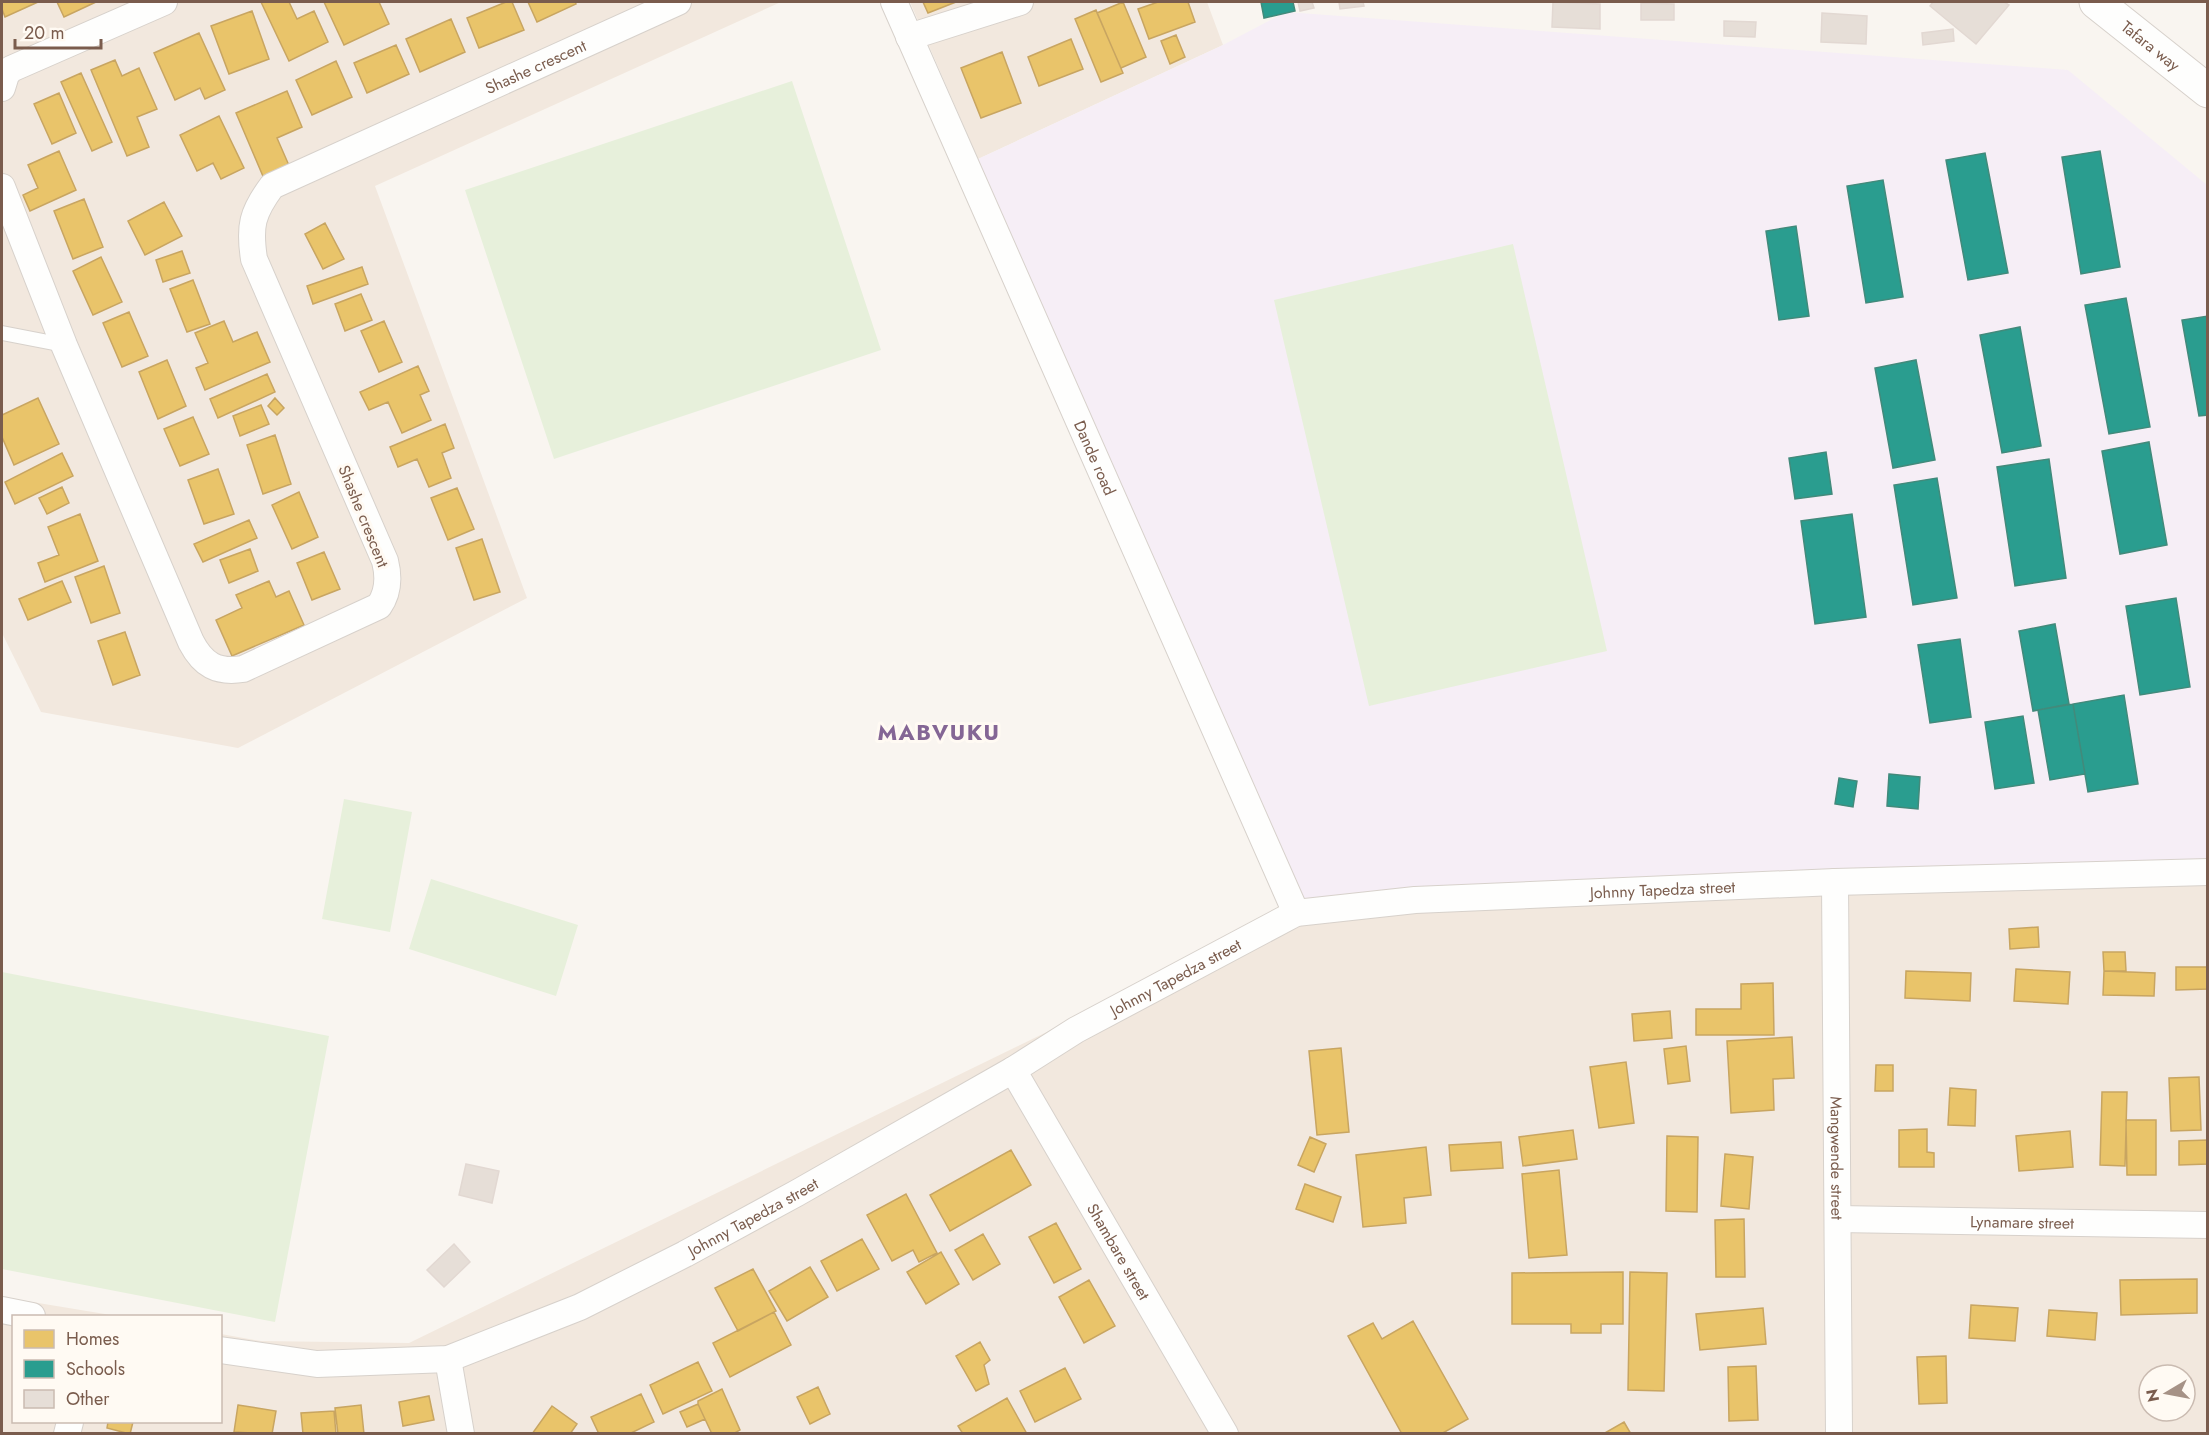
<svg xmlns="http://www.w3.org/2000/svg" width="2209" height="1435" font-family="Jost,sans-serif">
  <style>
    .residential { fill: #f2e8de; fill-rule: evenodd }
    .education { fill: #f6eef6 }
    .green { fill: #e7f0db }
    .homes { fill: #e9c46a; stroke: #c8a561; stroke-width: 1.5 }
    .schools { fill: #2a9d8f; stroke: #428a7b; stroke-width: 1.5 }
    .building { fill: #e6ded7; stroke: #e2d8d2; stroke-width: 1.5 }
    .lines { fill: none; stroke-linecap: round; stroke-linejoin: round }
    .service-casing { stroke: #d7d1cb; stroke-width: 16 }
    .minor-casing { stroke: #d7d1cb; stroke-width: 28 }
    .tertiary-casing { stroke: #d7d1cb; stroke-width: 35 }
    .service { stroke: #fefefd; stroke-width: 14 }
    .minor { stroke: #fefefd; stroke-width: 26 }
    .tertiary { stroke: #fefefd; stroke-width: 33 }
    .labels { text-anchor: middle; stroke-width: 6; stroke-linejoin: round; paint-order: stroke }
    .street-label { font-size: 16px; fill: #7a5c4d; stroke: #fffaf3 }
    .district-label { font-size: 22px; font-weight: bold; letter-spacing: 1.5px; fill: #846695; stroke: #fffaf3 }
  </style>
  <rect width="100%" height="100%" fill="#f9f5f0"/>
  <!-- residential -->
  <path class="residential" d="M2 2H781L375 186 527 598 238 748 41 712 2 633Z
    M910 2H1207L1223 45 978 159Z
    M2207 867V1433H2V1297L117 1316H14V1422H220L221 1334 261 1341 409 1343 1301 908ZM2149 1375H2185V1411H2149Z"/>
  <!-- education -->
  <path class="education" d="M1286 12 2068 70 2207 185V867L1301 908 978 159 1223 45Z"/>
  <!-- green -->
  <path class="green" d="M792 81 881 350 554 459 465 190Z
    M1513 244 1607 651 1369 706 1274 300Z
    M344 799 412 812 390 932 322 919Z
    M431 879 578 925 556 996 409 949Z
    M2 972 329 1036 275 1322 2 1269Z"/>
  <!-- homes -->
  <path class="homes" d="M2 2H38L5 17 2 9Z
    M57 2H96L64 17Z
    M261 2H289L297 19 314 11 328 42 289 61Z
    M324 2H379L389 24 344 45Z
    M506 2H512L524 30 479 48 467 18Z
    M528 2H575L576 4 537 22Z
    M923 2H956L928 13Z
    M1123 2 1146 57 1121 68 1097 13Z
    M1158 2H1188L1195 22 1149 39 1138 9Z
    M1096 10 1123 73 1101 82 1075 19Z
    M252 11 269 59 229 74 211 26Z
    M451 19 465 52 420 72 406 39Z
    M199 33 225 90 205 99 200 88 175 100 154 53Z
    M1176 35 1185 57 1170 64 1161 41Z
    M1071 39 1083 69 1039 86 1028 57Z
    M396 45 409 74 367 93 354 63Z
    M1002 52 1021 103 981 118 961 68Z
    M115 60 122 76 139 68 157 109 137 117 149 147 127 156 91 70Z
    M336 61 352 97 312 115 296 80Z
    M81 73 112 142 92 151 61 82Z
    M287 91 302 127 277 138 291 170 265 181 236 113Z
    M59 93 76 133 52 144 34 104Z
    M219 116 244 168 221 179 213 163 197 171 180 135Z
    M59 151 76 190 30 211 23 195 38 188 28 165Z
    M84 199 103 247 73 259 54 211Z
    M164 202 182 236 145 255 128 221Z
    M325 223 344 259 323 269 305 234Z
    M182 251 190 273 163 282 156 260Z
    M101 257 122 302 93 315 73 271Z
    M362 267 368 284 313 304 307 286Z
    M193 280 210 324 187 332 170 289Z
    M361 294 372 320 345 331 335 304Z
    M129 312 148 356 122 367 103 323Z
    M224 321 233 342 257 332 270 362 205 390 196 368 208 363 195 333Z
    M384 321 402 362 379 372 361 331Z
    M167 360 186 406 158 419 139 372Z
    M418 366 429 391 420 395 431 420 402 433 388 402 369 410 360 392Z
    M267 374 275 392 218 418 210 399Z
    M38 398 59 444 14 465 2 437V415Z
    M275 398 284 408 277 415 268 406Z
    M261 405 269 424 240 436 233 416Z
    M193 417 209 454 180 466 164 429Z
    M445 424 454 448 442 453 451 478 429 487 417 459 398 467 390 447Z
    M275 435 291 484 263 494 247 445Z
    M62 453 73 476 15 504 5 482Z
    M218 469 234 514 204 524 188 480Z
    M62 487 69 503 47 514 39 498Z
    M457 488 474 529 448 540 431 498Z
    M299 492 318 537 292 549 272 505Z
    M80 514 98 561 45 582 38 563 59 555 48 527Z
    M249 520 257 538 203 562 194 544Z
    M482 539 500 592 474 600 456 548Z
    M250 549 258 571 229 583 220 560Z
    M324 552 340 589 312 600 297 563Z
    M104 566 120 613 91 623 75 577Z
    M62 581 71 602 28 620 19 599Z
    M269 581 276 597 289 591 304 625 232 656 216 620 242 608 236 595Z
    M125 632 140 675 113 685 98 641Z
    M2038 927 2039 947 2010 949 2009 929Z
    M2103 952H2125L2126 971H2104Z
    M2176 967H2208V989L2176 990Z
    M2016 969 2070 972 2068 1004 2014 1001Z
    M1906 971 1971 973 1970 1001 1905 998Z
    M2104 971 2155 973 2154 996 2103 995Z
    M1773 983 1774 1035H1696V1009H1741V984Z
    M1670 1011 1672 1038 1634 1041 1632 1014Z
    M1792 1037 1794 1078 1773 1079 1774 1110 1731 1113 1727 1041Z
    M1686 1046 1690 1081 1668 1084 1664 1049Z
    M1341 1048 1349 1132 1317 1135 1309 1051Z
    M1626 1062 1634 1123 1599 1128 1590 1067Z
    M1876 1065H1893V1091H1875Z
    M2199 1077 2201 1130 2171 1131 2169 1078Z
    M1950 1088 1976 1090 1975 1126 1948 1125Z
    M2102 1092H2127L2125 1166 2100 1165Z
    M2126 1120H2156V1175H2127Z
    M1927 1129V1152L1934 1153V1167H1899V1130Z
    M1573 1130 1577 1159 1523 1166 1519 1137Z
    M2070 1131 2073 1167 2019 1171 2016 1136Z
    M1667 1136 1698 1137 1697 1212 1666 1211Z
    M1310 1137 1326 1144 1314 1172 1298 1165Z
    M2208 1140V1164L2179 1165V1141Z
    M1501 1142 1503 1168 1451 1171 1449 1145Z
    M1426 1147 1431 1195 1404 1198 1406 1223 1363 1227 1356 1155Z
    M1011 1150 1031 1185 950 1231 930 1195Z
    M1725 1154 1753 1157 1749 1209 1721 1206Z
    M1559 1170 1567 1255 1529 1258 1522 1174Z
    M1305 1184 1341 1197 1333 1222 1296 1209Z
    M906 1194 937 1253 919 1262 913 1250 892 1261 867 1215Z
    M1744 1219 1745 1277H1716L1715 1220Z
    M1056 1223 1081 1269 1054 1283 1029 1237Z
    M983 1234 1000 1264 973 1280 955 1250Z
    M862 1239 879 1269 837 1291 821 1261Z
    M941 1252 959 1284 926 1304 907 1272Z
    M810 1267 828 1297 787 1321 769 1291Z
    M753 1269 776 1311 738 1331 715 1288Z
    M1623 1272V1324H1601V1333H1571V1324H1512V1273Z
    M1630 1272 1667 1273 1664 1391 1628 1390Z
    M2197 1279V1313L2121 1315 2120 1280Z
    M1089 1280 1115 1326 1084 1343 1059 1297Z
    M1971 1305 2018 1308 2015 1341 1969 1338Z
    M1763 1308 1766 1344 1700 1350 1696 1314Z
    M2049 1310 2097 1313 2095 1340 2047 1336Z
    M774 1312 791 1345 730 1377 713 1343Z
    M1413 1321 1468 1419 1441 1434H1402L1348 1336 1373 1323 1382 1339Z
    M980 1342 990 1360 984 1365 989 1384 976 1391 956 1356Z
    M1946 1356 1947 1403 1919 1404 1917 1357Z
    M698 1362 712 1391 663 1414 650 1385Z
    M1756 1366 1758 1420 1729 1421 1728 1367Z
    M1065 1368 1081 1399 1035 1422 1020 1391Z
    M818 1387 830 1414 810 1424 797 1397Z
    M722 1389 740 1430 733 1434H712L698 1404V1401Z
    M641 1394 654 1422 629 1434H599L591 1417Z
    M429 1396 434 1420 403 1426 399 1402Z
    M1007 1398 1027 1434H963L958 1426Z
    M698 1404 705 1419 687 1427 680 1412Z
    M238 1405 276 1411 272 1434 234 1432Z
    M361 1405 364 1434H338L335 1408Z
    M552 1406 577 1424 570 1434H532Z
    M334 1411 336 1434H303L301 1413Z
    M108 1422H133L130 1434 107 1428Z
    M1624 1422 1631 1434H1603Z"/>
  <!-- schools -->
  <path class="schools" d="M1261 2H1293L1295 11 1264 18Z
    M2100 151 2120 267 2081 274 2062 157Z
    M1985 153 2008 273 1968 280 1946 160Z
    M1883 180 1903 297 1866 303 1847 186Z
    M1796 226 1809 316 1779 320 1766 231Z
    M2126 298 2150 427 2109 434 2085 305Z
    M2208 316V415L2199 416 2182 320Z
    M2020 327 2041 446 2002 453 1980 335Z
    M1916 360 1935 460 1893 468 1875 368Z
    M2149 442 2167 545 2120 554 2102 451Z
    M1826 452 1832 494 1795 499 1789 458Z
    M2049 459 2066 578 2015 586 1997 467Z
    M1937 478 1957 598 1913 605 1894 485Z
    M1852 514 1866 617 1815 624 1801 521Z
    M2176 598 2190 687 2140 695 2126 606Z
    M2055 624 2069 704 2033 711 2019 631Z
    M1960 639 1971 717 1930 723 1918 645Z
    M2124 695 2138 784 2088 792 2073 704Z
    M2073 704 2085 774 2050 780 2038 710Z
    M2023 716 2034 783 1995 789 1985 722Z
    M1889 774 1920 777 1918 809 1887 806Z
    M1839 778 1857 781 1853 807 1835 804Z"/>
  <!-- building -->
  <path class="building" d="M1298 2H1312L1314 8 1300 11Z
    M1339 2H1363L1364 6 1340 9Z
    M1553 2 1600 4V29L1552 27Z
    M1933 2H2004L2009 5 1976 44 1930 6Z
    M1641 3 1674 4V20H1641Z
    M1822 13 1867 16 1866 44 1821 42Z
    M1724 21 1756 22 1755 37 1724 36Z
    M1953 29 1954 41 1923 45 1922 33Z
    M466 1164 499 1171 492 1203 459 1195Z
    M454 1244 470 1262 444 1287 427 1270Z"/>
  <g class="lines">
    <!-- service casing -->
    <g class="service-casing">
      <path id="service" d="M2 333 64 345"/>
    </g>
    <!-- minor casing -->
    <g class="minor-casing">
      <g id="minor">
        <path id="s1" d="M894 2 1296 913"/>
        <path d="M909 37 1020 2"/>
        <path d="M2 88 6 75 11 69 164 2"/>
        <path id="s2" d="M2 187 64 345 191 642C203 665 217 673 243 669L379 606C389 592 389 577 385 561L254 259C249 226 252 213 272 186L678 2"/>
        <path id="s3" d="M1835 882 1839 1434"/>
        <path id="s4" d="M1013 1070 1225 1434"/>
        <path id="s5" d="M1838 1219 2208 1225"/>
        <path d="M2 1310 32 1316"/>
        <path id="s6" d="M220 1350 317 1364 448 1359 580 1307 685 1254 797 1193 1013 1070 1076 1030 1296 913 1415 900 1835 882 2208 872"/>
        <path d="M448 1359 461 1434"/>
        <path d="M67 1434 70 1422"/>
      </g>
    </g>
    <!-- tertiary casing -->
    <g class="tertiary-casing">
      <g id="tertiary">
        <path id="s7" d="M2096 2 2208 91"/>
      </g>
    </g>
    <!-- service -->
    <use href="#service" class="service"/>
    <!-- minor -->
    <use href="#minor" class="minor"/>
    <!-- tertiary -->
    <use href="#tertiary" class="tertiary"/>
  </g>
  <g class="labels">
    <!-- street labels -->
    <g class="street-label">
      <text dy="6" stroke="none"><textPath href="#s7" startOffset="70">Tafara way</textPath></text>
      <text dy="6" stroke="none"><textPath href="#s2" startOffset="1450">Shashe crescent</textPath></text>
      <text dy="6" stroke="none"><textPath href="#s1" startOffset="498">Dande road</textPath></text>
      <text transform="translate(364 516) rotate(68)" y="6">Shashe crescent</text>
      <text dy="6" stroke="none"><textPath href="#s6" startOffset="1556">Johnny Tapedza street</textPath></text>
      <text dy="6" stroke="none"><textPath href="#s6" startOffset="1052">Johnny Tapedza street</textPath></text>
      <text dy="6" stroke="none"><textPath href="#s3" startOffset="276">Mangwende street</textPath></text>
      <text dy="6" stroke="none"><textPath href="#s6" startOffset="566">Johnny Tapedza street</textPath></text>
      <text dy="6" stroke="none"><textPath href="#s5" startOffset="184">Lynamare street</textPath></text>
      <text dy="6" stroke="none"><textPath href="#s4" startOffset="210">Shambare street</textPath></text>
    </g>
    <!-- district labels -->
    <g class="district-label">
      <text x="939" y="740">MABVUKU</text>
    </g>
  </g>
  <!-- border -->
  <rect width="2209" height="1435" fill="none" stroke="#7a5c4d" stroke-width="6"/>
  <!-- legend -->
  <rect x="12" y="1315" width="210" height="108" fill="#fffaf3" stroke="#cabbb1" stroke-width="1.5"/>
  <rect x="24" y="1330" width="30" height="18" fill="#e9c46a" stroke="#cabbb1" stroke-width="1.5"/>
  <text x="66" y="1345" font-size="18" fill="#7a5c4d">Homes</text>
  <rect x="24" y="1360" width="30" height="18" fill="#2a9d8f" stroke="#cabbb1" stroke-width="1.5"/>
  <text x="66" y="1375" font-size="18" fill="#7a5c4d">Schools</text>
  <rect x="24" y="1390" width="30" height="18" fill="#e6ded7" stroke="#cabbb1" stroke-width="1.5"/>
  <text x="66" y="1405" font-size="18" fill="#7a5c4d">Other</text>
  <!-- north arrow -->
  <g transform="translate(2167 1393) rotate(260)"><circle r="28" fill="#fffaf3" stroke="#cabbb1" stroke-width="1.5"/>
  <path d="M0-4.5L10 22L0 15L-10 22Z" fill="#a69286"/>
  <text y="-9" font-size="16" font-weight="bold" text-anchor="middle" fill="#7a5c4d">N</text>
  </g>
  <!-- scale -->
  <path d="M15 39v9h86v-9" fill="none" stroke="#7a5c4d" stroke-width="3"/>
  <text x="24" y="39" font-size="18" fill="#7a5c4d" stroke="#fffaf3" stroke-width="4.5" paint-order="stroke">20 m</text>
</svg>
